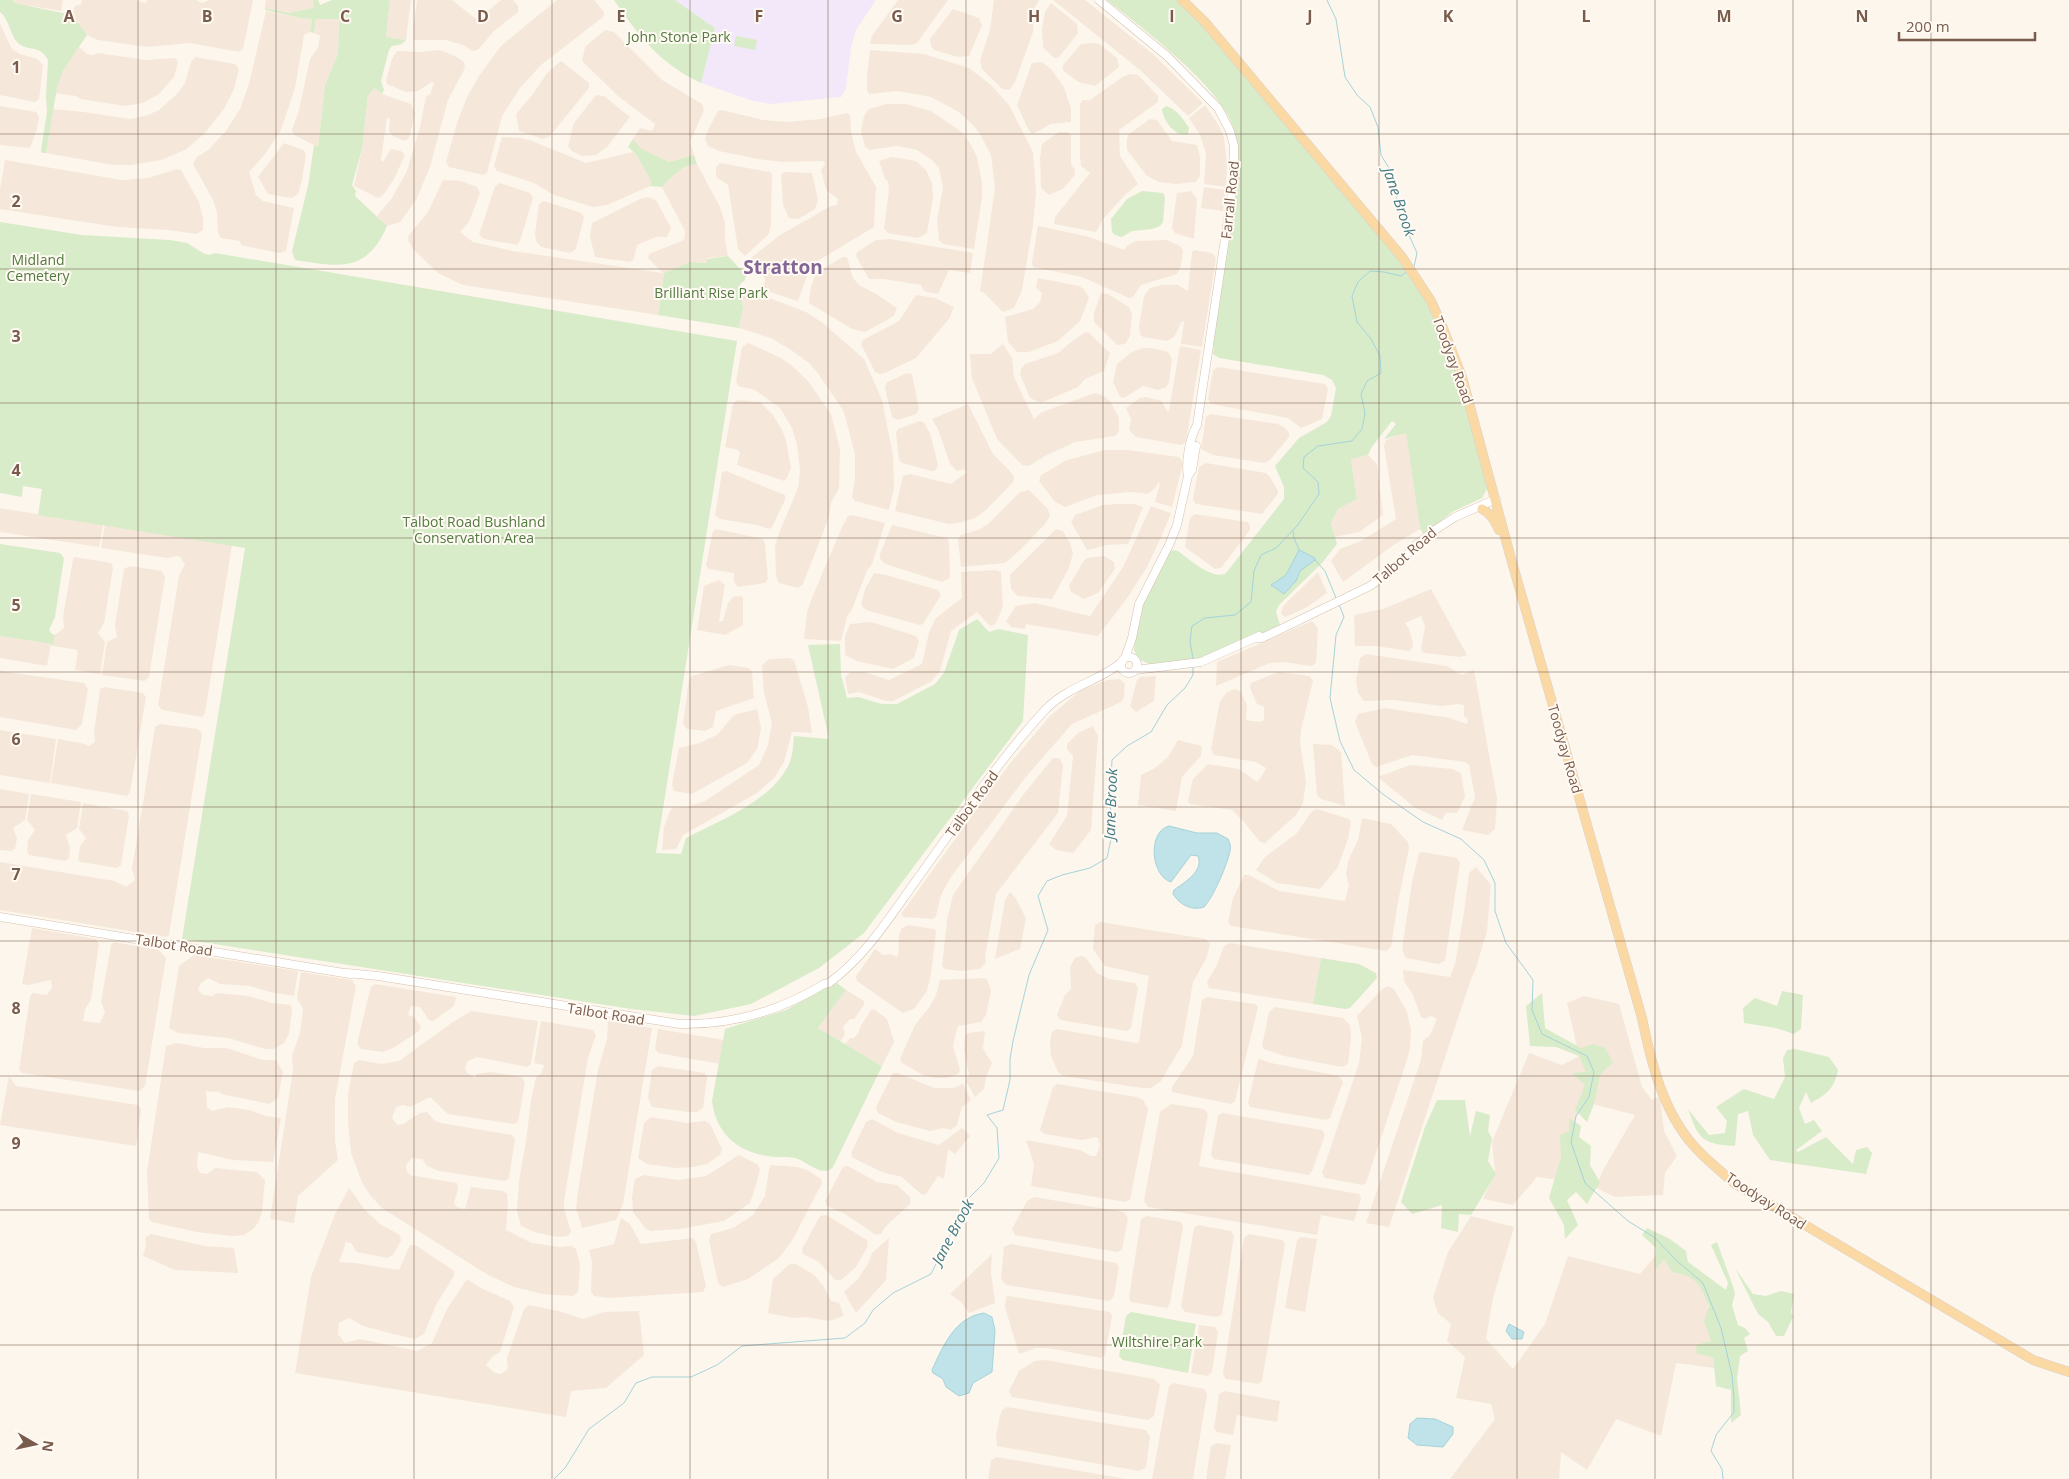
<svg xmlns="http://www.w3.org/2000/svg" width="2069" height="1479" font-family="'Open Sans',sans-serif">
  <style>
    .residential { fill: #f5e8da }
    .education { fill: #f3e8fa }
    .green { fill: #d8ecc9 }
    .water { fill: #bfe3e8; stroke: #a5d3da }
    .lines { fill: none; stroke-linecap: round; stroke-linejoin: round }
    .stream { stroke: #a5d3da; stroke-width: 1 }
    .secondary-casing { stroke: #d6c0b0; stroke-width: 9 }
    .primary-casing { stroke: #dad1cd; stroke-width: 10 }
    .secondary { stroke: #fff; stroke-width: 8 }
    .primary { stroke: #fbd9a5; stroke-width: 9 }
    .grid { fill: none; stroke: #7a5c4d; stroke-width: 1; stroke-opacity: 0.55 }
    .labels { text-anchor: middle; stroke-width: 4; stroke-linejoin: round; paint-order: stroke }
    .park-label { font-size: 14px; fill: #537a41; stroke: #fffaf3 }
    .street-label { font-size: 14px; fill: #7a5c4d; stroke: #fffaf3 }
    .water-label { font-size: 15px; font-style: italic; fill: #437c86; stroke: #fffaf3 }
    .district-label { font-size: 19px; font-weight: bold; fill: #846695; stroke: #fffaf3 }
    .grid-label { font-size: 16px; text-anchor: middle; font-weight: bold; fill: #7a5c4d; stroke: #fffaf3; stroke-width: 4; stroke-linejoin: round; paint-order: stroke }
  </style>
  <rect width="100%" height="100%" fill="#fdf6ec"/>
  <!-- residential -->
  <path class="residential" d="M15 0H63L61 11 14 3Z
    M82 0H135L145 3 148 0H196L202 3 209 0H253L243 49 239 52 190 43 146 47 98 40 87 35 72 15 75 6 81 4Z
    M266 0H313L315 8 289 13 265 8Z
    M390 0H411L406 40 386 37Z
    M417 0H452L476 19 480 18 501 0H513L518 6V12L494 31 478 50 472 51 466 46 446 40H414L413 32Z
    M557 0H594L604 12 603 17 541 65 520 88 502 116 487 173 483 175 449 167 446 162 458 120 467 97 479 76 501 46Z
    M898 0H948L917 43 911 45 870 44 872 36Z
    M994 0H1039L1034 9 1033 32 1015 82 1009 90 1002 89 982 69 980 61 990 30Z
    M1053 0H1085L1154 55 1203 103 1188 116 1140 70Z
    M1051 3 1077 24 1078 33 1059 57 1054 58 1043 47 1042 29 1045 12Z
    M953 9 979 18 982 25 969 56 958 57 934 50 931 46 930 39Z
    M266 11 301 18 312 19 310 32 304 35 295 88 281 130 265 154 249 172 256 195 263 201 294 208 286 251 279 253 241 245 240 241 221 238 218 233 217 212 213 200 193 164 197 157 208 150 226 131 240 109 249 84Z
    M339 18 338 54 325 85 318 147 294 135 292 130 299 110 310 59 318 48 320 36 314 33 316 19Z
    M0 24 12 49 20 54 38 59 43 66 39 99 35 102 0 95Z
    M605 30 614 32 662 80 702 104 704 110 690 142 694 155 669 162 639 148 633 139 640 128 652 131 655 124 618 96 582 61 585 47Z
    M1093 43 1099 44 1117 58 1119 67 1095 86 1078 82 1063 70V65L1081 44Z
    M79 47 87 54 93 55 98 53 146 60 175 58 178 62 174 77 159 94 143 103 125 106 81 99 76 96 55 93 63 71Z
    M440 50 455 56 464 62 465 68 448 100 430 167 416 200 400 222 387 226 377 216 392 198 407 171 420 127 426 97 430 94 434 83 432 82 418 91 406 92 387 84 386 80 392 59 397 51 418 52Z
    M870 50 924 54 969 68 991 85 1009 105 1033 152 1036 192 1033 225 1022 290 1014 308 1003 312 983 292H980L995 188 991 155 981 136 975 127 959 112 931 97 898 91 869 94 867 90V76Z
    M195 57 235 64 239 69 234 89 224 109 204 134 185 150 161 160 130 165H113L46 153 53 109 84 112 130 119 148 115 159 110 178 93 185 83 191 62Z
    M561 61 589 83V88L549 137 543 139 519 131 516 114 533 94 547 73Z
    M1042 62 1051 69 1064 87 1071 109V122L1051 124 1033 134 1029 131 1017 105 1032 63Z
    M1129 74 1138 75 1158 96V102L1119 130 1120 156 1138 184 1124 196 1103 219 1096 232 1054 224 1055 217 1090 173 1081 166 1080 156V104L1083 100H1090L1121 78Z
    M374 88 382 94 411 104 415 114 409 138 405 141 393 136 389 131 390 118H387L381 160 383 162 391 149 401 151 405 155 394 179 383 195 378 198 354 186 362 149 368 96Z
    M596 95 604 96 630 117 607 147 596 155 582 156 572 151 568 146 574 123Z
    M887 104H906L931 111 963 133 971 145 977 157 982 183V197L974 249 943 244 939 240 937 220 943 187 939 168 932 160 917 150 908 148 897 146 870 150 865 147 861 131 864 116 869 109Z
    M1205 105 1219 126 1224 138 1227 164 1226 187 1204 184 1206 153 1200 135 1189 118Z
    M0 106 36 112 39 117 37 129 30 148 0 145Z
    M722 110 763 120 786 122 821 119 847 113 850 115 851 132 856 152 876 187 874 227 811 265 798 301 767 291 764 287 765 279 757 267 747 261 780 235 831 206 837 205 838 199 826 190 823 177 821 170 825 164 824 161 783 162 758 159 719 151 708 146 705 139 709 128 718 111Z
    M1150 119 1157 120 1172 141 1197 145 1200 157V176L1196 182 1176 184 1159 182 1147 176 1127 150V139L1129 134Z
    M1059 132H1068L1071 135V164L1075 170 1074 176 1063 189 1049 195 1041 188 1040 159 1042 144Z
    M502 137 521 138 532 141 586 163 633 152 636 154 651 181 650 186 607 205 593 207 554 195 534 183 497 171 494 166Z
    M284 143 303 150 306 154 302 180 298 194 292 198 268 194 258 177Z
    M892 157 916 161 926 170 932 183 933 198 927 233 918 238 888 233 884 229 889 190 888 181 885 179 879 161Z
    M5 160 122 180 148 178 177 169 181 170 199 202 203 218V230L197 234 168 230 117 227 0 209V189Z
    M720 163 770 172 772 175 771 224 769 234 745 256 738 249 728 185 716 177V167Z
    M692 164H697L720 207 725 223V241L728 256 707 258 708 263 690 262 664 273 658 315 463 285 438 273 413 249 408 240 409 235 428 212 443 180 461 181 477 187 480 193 469 222 460 232 473 242 513 251 663 273 648 258 649 254 684 240 685 231 662 187 677 172Z
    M784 172 812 173 818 200 815 209 798 219 789 218 783 205 781 175Z
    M500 183 530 193 533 198 520 241 517 245 484 239 479 235 495 186Z
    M1204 187 1226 190 1223 211 1201 208Z
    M1191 191 1197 199 1194 239 1175 233 1172 228 1177 193Z
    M648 197 656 200 671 228 667 237H656L637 245 634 259 630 262 595 257 590 237 592 223 640 199Z
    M544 201 581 213 584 217 576 249 570 253 541 247 536 241 535 234 539 204Z
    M1038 226 1086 236 1124 250 1128 245 1136 241 1167 240 1180 246 1183 251 1181 266 1177 274 1141 285 1133 297 1129 298 1082 277 1033 267 1032 262Z
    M890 239 973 253 970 273 949 270 938 294 924 291 921 285 884 279H869L856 256 857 252 876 240Z
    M1195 250 1212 253 1216 258 1202 347 1181 344 1184 321H1182L1174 337 1167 341 1143 337 1140 334 1139 327 1144 296 1150 288 1162 285H1178L1188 291 1192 252Z
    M843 257H847L853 278 859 285 876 294 897 308 894 316 865 332 852 329 809 303 811 287 816 273Z
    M1038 278 1079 286 1084 289 1089 298 1080 321 1058 341 1029 352H1017L1008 342 1005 317 1033 309 1040 302 1042 293 1036 288Z
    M748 290 806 312 823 323 864 359 882 400 893 455 894 488 889 510 855 501 852 497 855 478V454L846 420 843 410 817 372 809 363 791 350 771 338 739 328 743 308 742 291Z
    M1101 293 1108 294 1129 307 1132 314 1131 324 1130 336 1125 344 1117 345 1094 322V313Z
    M916 295 935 298 954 307 949 319 916 358 885 373 880 374 875 372 861 344 863 340 899 321Z
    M1086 332 1089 333 1110 353 1104 371 1085 379 1078 387 1041 403 1030 398 1020 374 1021 369 1025 364 1058 353 1075 339Z
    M748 343 779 357 790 364 808 381 831 414 840 450 839 488 831 503 829 517 803 584 798 588 779 583 776 576 775 547 779 533 798 488 800 470 797 445 792 428 780 408 755 390 738 386 736 382 742 347Z
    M1003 344 1012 358 1014 377 1034 419 1042 412 1095 393 1102 395 1110 401 1119 418V431L1115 436 1075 442 1045 456 1029 466 1022 465 997 439 972 378 970 354H991Z
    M1180 346 1201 350 1186 442 1181 445 1136 437 1129 430 1131 419 1126 408 1140 398 1146 397 1162 401 1167 411H1169Z
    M1143 348H1151L1168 352 1172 359 1169 382 1166 387 1158 390 1143 386 1124 398 1120 397 1113 382 1117 364 1132 352Z
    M1218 367 1325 384 1328 389 1322 419 1301 428 1288 418 1211 404 1208 399 1213 370Z
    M907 373 912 374 919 409 916 414 898 420 892 417 885 388 887 382Z
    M737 400 760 402 773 415 782 430 786 440 791 468 787 478 784 481 737 465 740 453 738 450 725 447 733 404Z
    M968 404 993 454 1009 470 1014 477 1013 482 987 509 975 518 962 522 949 524 895 511 903 476 910 474 951 484 967 472 964 469 957 471 950 464 938 429 932 419Z
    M1210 414 1278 424 1285 428 1289 433V437L1270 460 1264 463 1213 455 1201 449 1206 417Z
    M920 421 924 423 930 433 938 465 936 470 932 471 902 463 899 460 896 433 898 429Z
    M1406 432 1420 529 1395 544 1343 582 1331 561 1340 549 1361 541 1396 519 1384 446 1386 440Z
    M1105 450H1128L1179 457 1183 463 1172 507 1155 502 1160 483H1158L1156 487 1148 494 1131 492 1097 495 1065 507 1055 502 1039 481 1041 475 1067 460Z
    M1368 455 1377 464 1383 515 1359 532 1335 537 1331 523 1338 509 1357 498 1351 459Z
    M1206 463 1266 473 1270 477 1278 491 1277 495 1262 514 1196 504 1193 499 1199 467Z
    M726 471 785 495V500L772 527 769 529 757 525 720 519 715 515 722 472Z
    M1029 490 1048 509 1050 516 1045 524 1021 549 1005 563 961 567 958 539 961 535 978 530 987 525 1020 492Z
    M1117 504H1134L1143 507 1128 544 1107 545 1087 550 1071 522 1075 515 1103 505Z
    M1151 506 1171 513 1162 535 1147 567 1128 597 1098 636 1026 624 1025 629 1011 627 1006 621 1016 606 1035 603 1090 616 1123 567Z
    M0 508 103 525 99 547 0 532Z
    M1195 514 1247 522 1250 525V530L1221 568 1215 569 1185 547 1190 518Z
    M853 515 885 523 872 564 867 571 852 609 847 617 841 641 804 639 807 612 811 600 843 525 848 516Z
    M105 525 232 545 205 713 202 717 162 710 158 705 179 576 185 564 179 556 167 558 101 548Z
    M892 525 947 538 949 542 950 578 942 582 885 564 880 559V554Z
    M716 529 763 539 765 544 768 579 765 583 738 587 734 582V573L709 569 706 565 713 531Z
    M1056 529 1063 531 1070 543 1073 554 1068 570 1052 599 1018 596 1011 589 1010 575Z
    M1104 556 1114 562 1115 569 1098 593 1084 599 1071 592 1069 586 1083 562 1087 558Z
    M75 557 111 563 113 568 104 623 98 633 105 642 100 674 75 670 78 650 53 646 55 635 64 628 63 617 73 559Z
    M130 566 162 571 165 577 149 677 145 681 102 675 107 642 117 637 115 625 124 569Z
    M995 570 1001 572 1003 606 997 621 994 625 990 626 977 612 951 631 940 671 932 681 893 701H886L859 692 848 694 845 677 851 672H865L889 680 922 664 929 632 936 618 962 598 961 572Z
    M1318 572 1327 593 1307 607 1286 617 1281 614 1283 606Z
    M874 573 886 575 938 590 941 595 923 624 920 625 873 612 866 610 861 605 865 589Z
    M719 580 725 585 719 621H723L728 603 733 597 741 596 743 598V625L725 635 697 630 704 586Z
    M1431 589 1467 655 1460 657 1424 653 1421 649 1425 626 1421 616 1405 623 1409 629 1413 643 1412 648 1409 651 1376 646H1355L1354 615 1383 609Z
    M1312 621 1318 629 1316 663 1312 666 1283 662 1270 663 1216 686 1217 662Z
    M871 622 916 636 919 641 914 658 893 669 857 661 845 655V636L850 624Z
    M0 636 51 644 47 666 0 658Z
    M1366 654 1447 666 1462 675 1474 670 1497 799 1495 829 1488 835 1462 830 1475 797 1469 765 1465 762 1412 755 1376 767 1372 764 1355 722 1358 714 1385 708 1450 718 1467 724 1468 719 1464 716V705L1458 704 1441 706 1394 700 1364 701 1358 693 1356 682 1360 658Z
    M789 658 794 660 808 707 812 733 792 732 784 762 774 778 757 793 683 835 676 849 662 850 664 827 669 813 672 808 688 807 705 801 759 765 768 745 772 723 764 693 762 665 769 659Z
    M729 665 749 668 752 672 754 698 716 711 713 727 705 731 687 729 683 724 689 679 692 676Z
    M0 671 84 683 88 689 82 724 76 730 0 717Z
    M1278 672 1310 676 1313 681 1301 730 1300 742 1306 782 1303 803 1296 815 1265 843 1260 842 1244 822 1232 810 1190 804 1188 801 1193 779 1208 764 1239 769 1257 782 1262 776 1266 768 1256 762 1214 755 1211 749 1220 701 1227 692 1235 689 1240 691 1247 705 1246 720 1259 722 1264 720V707L1257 704 1250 688 1251 683Z
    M1156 676 1154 701 1136 712 1130 706 1137 680 1140 677Z
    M1120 679 1125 684 1124 698 1121 702 1072 724 1025 778 951 877 941 895 936 916 933 919 904 917 901 914 1008 766 1050 716 1080 691 1107 680Z
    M104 687 143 693 146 697 130 792 127 796 51 783 58 739 81 743 89 746 95 742 94 732 100 689Z
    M757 709 761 728 757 749 747 763 692 794 674 791 672 784 679 748 699 743 717 735 734 715Z
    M160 724 198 729 202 734 169 935 166 937 0 910V862L115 881 126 887 135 880 132 868 143 803 155 727Z
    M1093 726 1098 736 1091 830 1073 853 1056 850 1049 844 1067 816 1073 756 1067 749V744L1078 733Z
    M0 730 56 739 50 783 0 775Z
    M1178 740 1202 746 1201 756 1182 777 1176 811 1138 805 1141 775 1155 768 1168 757Z
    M1313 744 1332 745 1341 752 1345 806 1321 799 1317 795Z
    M1053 758H1059L1063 765 1058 813 996 894 985 957 986 962 980 969 961 971 945 969 942 966 947 920 953 895 1023 795Z
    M1410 765 1452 769 1461 773 1465 796 1457 813H1446L1442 820 1414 807 1378 777Z
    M0 789 29 794 25 820 13 828 17 838 15 849 11 851 0 850Z
    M31 794 81 802 77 828 66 835 70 848 69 858 65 861 29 855 27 851 28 840 35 830 27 820Z
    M83 803 127 811 129 816 121 865 117 868 81 862 78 860 80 846 86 838 79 829Z
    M1317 809 1349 819 1351 822 1348 839 1338 867 1320 889 1277 883 1256 870 1265 857 1297 833 1312 811Z
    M1362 818 1391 824 1408 842 1409 848 1397 907 1391 947 1386 951 1231 926 1228 922 1233 898 1244 875H1249L1279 891 1345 901 1349 885 1346 874 1348 861 1358 840Z
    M1422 852 1457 858 1460 863 1445 961 1438 964 1406 958 1402 950 1412 882 1419 853Z
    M1476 867 1491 885 1487 931 1476 968 1470 982 1389 1227 1366 1223 1421 1060 1423 1041 1430 1035 1437 1019 1431 1016 1425 1019 1421 1017 1413 995 1404 981 1403 970 1450 977 1455 964 1464 912 1469 873Z
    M1010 892 1015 897 1026 918 1020 949 995 959 1005 900Z
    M1100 922 1206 939 1210 944 1206 959 1193 982 1182 1045 1161 1081 1151 1088H1142L1063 1076 1058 1072 1051 1056 1050 1042 1052 1032 1057 1029 1136 1043 1139 1042 1149 976 1105 966 1093 949 1095 925Z
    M908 925 934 929 936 932 931 974 927 991 915 1008 903 1013 857 981 856 976 875 949 883 955 891 954 898 957 899 935 902 928Z
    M32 928 96 939 99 944 91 1000 85 1009 83 1021 100 1023 105 1012 101 1002 111 945 114 942 159 950 166 958 145 1086 139 1091 22 1073 19 1070 30 996 33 993 47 995 52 987 51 980 28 985 22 984Z
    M1230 943 1321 958 1313 1004 1209 988 1207 982 1217 965 1224 946Z
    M194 955 298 971 294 996 270 992 250 986 220 984 208 978 201 983 198 990 203 995 212 996 217 993 248 996 272 1003 291 1005 292 1010 289 1034 284 1043 273 1049H265L228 1038 178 1033 169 1028 179 966Z
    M1081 956 1085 957 1097 973 1109 979 1135 983 1138 988 1131 1028 1127 1031 1060 1020 1057 1015 1065 995 1071 989 1070 967 1075 958Z
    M301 972 352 980 356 986 335 1099V1140L338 1160 298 1196 294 1223 270 1219 293 1070 292 1056 300 1033 303 1009 297 998Z
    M984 978 987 979 991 991 986 1015 981 1022 958 1026 955 1037 953 1046 960 1070 958 1074 947 1078H936L923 1075 902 1063 900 1059 915 1025 930 1006 936 995 940 980Z
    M375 984 456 997 454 1006 433 1021 429 1020 420 1007 411 1006 408 1015 414 1017 421 1027 419 1031 393 1048 383 1052 361 1049 357 1044 368 998 371 987Z
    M1388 986 1394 989 1407 1012 1411 1030 1410 1048 1406 1063 1366 1183 1362 1185 1325 1178 1322 1173 1359 1063 1362 1038 1357 1016 1382 989Z
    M846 990 864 1001V1005L854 1019H850L843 1027 845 1035 840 1041 818 1028Z
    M1584 996 1619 1004 1642 1087 1652 1100 1660 1096 1664 1131 1677 1156 1665 1173 1663 1195 1615 1197 1596 1188 1602 1172 1635 1115 1581 1101 1559 1180 1537 1177 1513 1205 1483 1199 1495 1173 1492 1142 1529 1053 1562 1065 1579 1056 1567 1003Z
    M1207 997 1255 1004 1258 1007 1235 1101 1231 1104 1172 1092V1087L1193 1056 1202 1000Z
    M1275 1007 1343 1018 1350 1025 1351 1038 1348 1064 1342 1067 1284 1056 1264 1049 1262 1046 1269 1012Z
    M874 1009 887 1019 894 1042 882 1066 845 1044 850 1038H854L859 1032 860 1027 871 1010Z
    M471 1011 538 1021 531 1064 527 1067 477 1057 468 1061 465 1067 467 1073 475 1078 477 1074 491 1072 521 1077 525 1082 518 1122 513 1124 448 1114 430 1097 410 1107 403 1105 396 1107 392 1118 397 1125 403 1124 420 1113 427 1112 434 1120 441 1123 512 1135 515 1139 509 1178 505 1181 439 1171 427 1166 422 1159 412 1158 406 1165 407 1171 410 1175 457 1183 458 1189 454 1203 457 1207 465 1209 471 1187 503 1191 507 1194 508 1205 506 1230 532 1243 560 1247 571 1246 576 1249 580 1264 579 1281 578 1292 573 1296 542 1294 514 1287 488 1275 453 1253 382 1208 370 1195 362 1182 351 1153 348 1123V1094L354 1063 359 1060 381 1064 399 1061 453 1022Z
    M541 1021 593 1030 596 1035 588 1058 564 1201V1209L571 1232 568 1236 559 1237 537 1233 521 1226 517 1211 519 1181 526 1141 531 1100 536 1077 541 1074 544 1065 534 1063Z
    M608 1021 652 1028 623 1204 616 1220 582 1228 576 1208 578 1191 598 1070 607 1039Z
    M658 1029 724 1040 720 1064 658 1053 655 1049Z
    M985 1031 983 1049 992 1063 986 1077 984 1089 975 1097 966 1081 969 1074 964 1049 965 1035 968 1033Z
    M177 1043 204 1048H227L263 1060H276L283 1072 278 1098 270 1104 221 1094 220 1092 206 1091 207 1107 212 1111 228 1107 249 1110 266 1116 281 1118 273 1162 233 1160 198 1152 197 1167 200 1173 207 1174 215 1168 257 1172 265 1180 262 1212 258 1223 253 1229 244 1235 233 1236 196 1232 152 1222 149 1219 147 1172 166 1046Z
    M1260 1059 1271 1063 1339 1076 1343 1082 1330 1118 1326 1120 1250 1107 1248 1103 1258 1060Z
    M658 1066 705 1073 707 1078 703 1108 697 1112H688L652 1107 648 1098 652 1070Z
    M893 1073H898L934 1088H954L963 1084 971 1100 962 1107 957 1125 951 1130 944 1128 930 1131 896 1122 878 1113 876 1107Z
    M9 1076 16 1086 138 1105 141 1110 136 1146 0 1125Z
    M1057 1084 1137 1097 1143 1100 1148 1109 1130 1200 1125 1202 1031 1186 1034 1164 1026 1140 1080 1150 1091 1156H1096L1100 1146 1098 1138 1096 1137 1082 1140 1044 1134 1040 1130 1053 1087Z
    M1171 1104 1204 1109 1208 1114 1199 1166 1359 1194 1361 1199 1354 1221 1321 1215 1317 1235 1148 1207 1144 1201 1160 1112Z
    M1222 1113 1322 1130 1325 1135 1312 1171 1309 1175 1214 1159 1211 1154 1218 1116Z
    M651 1117 687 1123 705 1121 710 1124 722 1149 720 1155 707 1164 693 1167 676 1168 647 1164 638 1158 644 1123Z
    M872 1119 898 1133 939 1145 962 1128 970 1136 955 1154 948 1149 944 1179 938 1176 926 1194 922 1195 902 1177 882 1172 853 1158 851 1153 866 1122Z
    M739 1155 757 1164 760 1169 756 1185 750 1203 724 1221 680 1229 651 1231 646 1229 633 1212 632 1197 635 1179 644 1175 678 1180 706 1176Z
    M771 1165 797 1167 807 1170 821 1179 822 1183 793 1239 779 1258 748 1279 723 1287 718 1283 709 1240 711 1234 733 1228 753 1215 765 1196 769 1169Z
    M848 1166 877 1182 897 1185 910 1197V1204L885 1227 881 1234 876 1235 845 1214 827 1206 825 1201 843 1167Z
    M349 1188 365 1210 380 1224 400 1235 401 1241 393 1255 387 1258 357 1252 351 1243 346 1242 339 1262 355 1263 399 1270 410 1245 417 1246 454 1271V1276L437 1303 424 1334 415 1339 401 1336 363 1326 349 1318 339 1323 338 1334 345 1343 360 1339 417 1351 432 1343 447 1309 467 1279 481 1288 510 1301 514 1307 500 1352 493 1356 486 1365 495 1373 501 1374 508 1369 507 1358 524 1309 529 1305 559 1311 583 1319 604 1312 639 1311 644 1355 606 1388 571 1391 566 1417 295 1373 311 1277 335 1214Z
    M1034 1197 1124 1212 1128 1218 1122 1249 1118 1252 1015 1235 1012 1229 1027 1201Z
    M826 1215 867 1240 868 1246 856 1267 841 1280H835L819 1262 803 1254 802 1249 820 1216Z
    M1147 1216 1181 1222 1183 1227 1170 1303 1167 1308 1131 1302 1129 1298 1141 1219Z
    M1471 1216 1514 1227 1493 1298 1486 1339 1513 1369 1545 1324 1568 1256 1640 1274 1656 1255 1688 1274 1707 1293 1714 1368 1676 1363 1661 1436 1616 1419 1587 1470 1561 1452 1559 1479H1450L1495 1419 1491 1404 1456 1398 1465 1357 1447 1341 1451 1324 1438 1313 1433 1298 1448 1252Z
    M621 1218 630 1224 641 1244 693 1238 696 1242 706 1286 703 1292 610 1298 594 1296 591 1291 592 1262 589 1250 614 1244Z
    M1198 1225 1231 1231 1234 1236 1222 1314 1217 1317 1185 1312 1181 1306 1194 1228Z
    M151 1234 205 1246 234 1248 238 1273 175 1270 143 1256 146 1245 145 1238Z
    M1249 1234 1282 1240 1285 1244 1262 1381 1258 1384 1226 1379 1223 1374 1244 1238Z
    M1301 1237 1317 1239 1305 1312 1285 1308 1297 1240Z
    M889 1238 886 1280 856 1313 844 1292 857 1280 868 1264 872 1253Z
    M1011 1244 1116 1263 1119 1267 1114 1296 1109 1301 1006 1285 1001 1279 1004 1247Z
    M992 1254 991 1272 995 1303 969 1313 961 1302 950 1294Z
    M790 1264H796L814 1275 823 1285 831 1301 839 1303 844 1316 829 1321 806 1317 793 1318 768 1313 773 1279Z
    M1008 1296 1110 1312 1112 1316 1105 1355 1101 1358 1048 1348H1036L1019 1354 1005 1307 1006 1297Z
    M1199 1325 1215 1327 1218 1332 1212 1372 1207 1376 1191 1373Z
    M1046 1360 1154 1379 1160 1385 1154 1416 1148 1420 1012 1397 1009 1391 1019 1371 1035 1361Z
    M1173 1383 1204 1389 1207 1394 1193 1479H1152L1169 1386Z
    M1224 1391 1280 1401 1277 1422 1237 1415 1233 1435 1217 1432 1214 1428 1215 1422 1219 1394Z
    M1007 1407 1146 1430 1150 1437 1146 1467 1139 1471 997 1446 996 1436 1000 1416 1002 1410Z
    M1217 1443 1231 1445 1225 1479H1206L1211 1446Z
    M996 1457 1014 1460 1127 1479H988L991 1461Z"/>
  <!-- education -->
  <path class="education" d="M675 0H876L856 30 851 47 846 88 841 97 771 104 753 101 701 83 715 28Z"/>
  <!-- green -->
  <path class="green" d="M0 0H13L15 3 72 15 87 35 63 71 57 88 46 153H42L41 150 47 112 46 96 48 60C40 44 28 52 18 43 9 34 10 20 0 12Z
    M313 0H318L320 5 332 0H390L386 37 406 40 402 44 392 46 389 50 381 81 384 90 382 94 374 88 368 96 362 149 352 185 356 191 355 196 387 226C367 273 339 267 295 260L292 251 308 186 314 145 318 147 325 85 338 54 339 19H316L314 33 310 32 312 19 301 18 265 10V8L289 13 314 8Z
    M614 0H675L715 28 701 83C660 64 639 36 614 0Z
    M1107 0H1182L1415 276 1451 347 1488 487 1482 498 1452 512 1424 534 1420 529 1406 433 1384 439 1396 424 1392 421 1371 448 1368 455 1351 459 1357 499 1338 509 1331 523 1337 544 1322 563 1279 605 1276 612 1280 625 1215 657 1158 668 1138 659 1134 650 1138 618 1148 591 1169 552 1173 550 1178 551C1189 559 1213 581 1226 573L1284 499V487L1275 466 1299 438 1327 422 1331 416 1336 388 1332 380 1323 375 1219 358 1213 354 1214 346 1211 345 1236 150C1235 143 1235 135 1233 127 1221 87 1141 27 1107 0Z
    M736 36 757 40 755 50 734 46Z
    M1166 106C1177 109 1183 119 1189 128L1188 134C1176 138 1163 121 1162 109Z
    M633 139 640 148 669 162 694 155 697 164C682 165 672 177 662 187L650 186 651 181 636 154 628 147Z
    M1142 191 1163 193 1165 197 1163 222 1160 226 1152 229 1132 231 1122 237 1115 235 1112 232 1111 219 1127 199Z
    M0 222 82 235 170 240 187 243 203 253 209 255 215 253 737 341 656 853 681 854 686 838C719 821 771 801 788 766 793 757 793 746 794 736L829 739 808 645 840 644 841 675 847 698 858 697 882 704H897L935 684 944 673 959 630 977 619 989 632 998 629 1028 635 1023 721 864 933 819 968 751 1004 694 1016 631 1009 182 939 245 548 38 515 42 489 23 486 22 497 0 493Z
    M728 256 746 275 745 280 740 284 743 308 739 328 658 315 664 273 690 262 707 263V259Z
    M0 544 60 553 64 558 55 617 49 630 52 634 55 635 53 646 51 644 0 636Z
    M1321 958 1359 964 1376 973 1377 978 1350 1008 1345 1009 1313 1004Z
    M837 983 846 990 818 1028 882 1066 833 1167C822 1179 808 1161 795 1158 787 1156 777 1158 768 1156 737 1152 716 1133 712 1101L725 1029 786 1010 833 984Z
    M1782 991 1803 995 1801 1029 1794 1034 1776 1028 1744 1023 1743 1008 1755 998 1777 1006Z
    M1542 993 1545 1028 1581 1048 1593 1044 1605 1048 1613 1062 1600 1075 1595 1101 1587 1122 1575 1110 1585 1085 1572 1073 1586 1072 1579 1056 1556 1047 1530 1046 1526 1006Z
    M1795 1049 1829 1057 1838 1070C1834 1089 1827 1094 1811 1103L1806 1092 1799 1108 1805 1124 1814 1120 1822 1131 1796 1150 1798 1152 1826 1137 1853 1164 1856 1150 1867 1147 1872 1153 1866 1174 1770 1160 1753 1135 1748 1111 1738 1114 1735 1146C1701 1144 1699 1139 1688 1109L1709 1135 1725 1133 1727 1121 1716 1107 1744 1089 1774 1099 1785 1077 1783 1058 1787 1050Z
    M1437 1100H1465L1470 1136 1476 1111 1490 1115 1488 1131 1492 1138 1488 1161 1496 1174 1471 1215 1459 1214 1458 1232 1441 1228 1442 1205 1412 1214 1401 1202 1425 1127Z
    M1569 1118 1581 1126 1579 1137 1591 1146 1590 1165 1600 1182 1587 1204 1576 1192 1567 1200 1578 1225 1565 1239 1564 1225 1549 1198 1561 1157 1560 1135 1569 1131Z
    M1647 1228 1670 1239 1686 1251 1688 1262 1726 1290 1728 1283 1711 1245 1717 1242 1733 1286 1735 1294 1732 1305 1738 1325 1745 1328 1750 1334 1744 1338 1748 1351 1740 1356 1737 1378 1741 1415 1731 1423V1390L1716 1386 1713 1357 1697 1354 1696 1345 1711 1341 1704 1321 1709 1306C1701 1285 1695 1275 1672 1272L1664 1259 1655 1270 1656 1248 1642 1235Z
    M1735 1268 1753 1294 1766 1296 1781 1291 1794 1294 1791 1312 1793 1317 1784 1336H1776L1768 1322 1758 1314Z
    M1131 1312 1196 1324 1188 1373 1123 1360 1119 1356 1126 1316Z"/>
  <!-- water -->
  <path class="water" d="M1299 550 1315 558V560L1300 571 1296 581 1284 594 1271 585 1286 575Z
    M1169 826 1197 833H1217L1228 839C1230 843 1231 846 1230 851 1228 863 1213 898 1204 907 1192 911 1180 905 1173 894L1174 890C1185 882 1204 871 1198 856L1191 855 1171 882C1151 876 1147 832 1169 826Z
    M984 1313 992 1317 995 1330 992 1372 973 1383 969 1393 959 1396 946 1387 943 1379 933 1373 932 1370C943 1346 955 1317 984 1313Z
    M1509 1324 1524 1332 1522 1339H1512L1506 1331Z
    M1417 1418 1435 1419 1453 1427V1434L1443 1447 1417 1445 1408 1438 1410 1424Z"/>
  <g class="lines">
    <!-- stream -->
    <path class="stream" d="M1327 0 1336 19 1345 77 1357 95 1370 107 1378 127 1381 155 1392 173 1400 215 1417 253 1414 267
      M1293 531 1294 538 1299 550
      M1315 560 1325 571 1336 598
      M1339 604 1344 617 1336 635 1330 698 1340 741 1354 770 1384 795 1423 822 1461 839 1484 860 1495 883V911L1506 943 1533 980 1532 1010 1542 1034 1587 1056 1594 1072 1589 1097 1576 1116 1571 1142 1585 1183 1628 1221 1654 1237 1677 1261 1703 1283 1721 1328 1732 1375 1734 1398V1412L1716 1435 1711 1451 1722 1469 1723 1479
      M1193 659 1190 641 1192 626 1205 618 1235 615 1251 602 1254 571 1261 555 1276 548 1297 526 1319 494 1318 482 1303 468 1304 457 1318 446 1352 441 1362 429 1365 413 1361 394 1367 381 1381 373 1380 356 1371 339 1357 322 1352 296 1358 282 1370 271 1384 272 1401 276 1406 272
      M554 1479 565 1468 589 1429 624 1403 636 1383 652 1377H691L717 1365 742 1346 845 1338 865 1323 873 1310 893 1293 931 1274 968 1199 984 1183 999 1158 997 1128 987 1115 1003 1110 1010 1080V1059L1013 1041 1029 975 1048 930 1038 896 1047 881 1062 875 1090 868 1107 858 1112 834 1110 798 1112 760 1127 746 1151 732 1167 705 1185 688 1193 675V665"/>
    <!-- secondary casing -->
    <g class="secondary-casing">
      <path id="secondary" d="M1099 0 1167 56 1218 108 1230 131 1234 146V179L1197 425C1190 438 1185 461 1188 476
        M1255 638H1262L1281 629 1370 586 1391 571 1416 545 1435 530 1455 517 1496 499
        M1121 665a8 8 0 1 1 16 0a8 8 0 1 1-16 0Z
        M1125 658 1132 638 1139 604 1170 543 1177 525 1188 476 1192 470 1196 446
        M1135 670 1201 662 1259 636
        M0 917 350 974
        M347 973 378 976 680 1024C732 1025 780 1011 824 984L829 983C863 958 886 923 910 889 953 830 995 764 1045 710 1068 686 1098 682 1122 662"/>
    </g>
    <!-- primary casing -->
    <g class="primary-casing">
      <path id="primary" d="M1182 0 1204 21 1402 257 1431 301 1441 323 1462 377 1510 555 1642 1018C1651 1062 1663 1112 1694 1146 1706 1160 1721 1171 1734 1183L2033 1360 2069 1372
        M1482 509C1491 513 1495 521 1499 530"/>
    </g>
    <!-- secondary -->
    <use href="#secondary" class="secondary"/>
    <!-- primary -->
    <use href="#primary" class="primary"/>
  </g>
  <!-- grid -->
  <path class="grid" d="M138 0V1479M276 0V1479M414 0V1479M552 0V1479M690 0V1479M828 0V1479M966 0V1479M1103 0V1479M1241 0V1479M1379 0V1479M1517 0V1479M1655 0V1479M1793 0V1479M1931 0V1479M0 134H2069M0 269H2069M0 403H2069M0 538H2069M0 672H2069M0 807H2069M0 941H2069M0 1076H2069M0 1210H2069M0 1345H2069"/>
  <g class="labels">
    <!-- park labels -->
    <g class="park-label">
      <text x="679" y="42">John Stone Park</text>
      <text x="38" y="265">Midland<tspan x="38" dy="16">Cemetery</tspan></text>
      <text x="711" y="298">Brilliant Rise Park</text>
      <text x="474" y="527">Talbot Road Bushland<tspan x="474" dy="16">Conservation Area</tspan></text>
      <text x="1157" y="1347">Wiltshire Park</text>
    </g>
    <!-- street labels -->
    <g class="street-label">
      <text transform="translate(1230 200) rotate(-84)" y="5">Farrall Road</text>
      <text transform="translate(1453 360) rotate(70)" y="5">Toodyay Road</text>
      <text transform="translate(1405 556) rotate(-41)" y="5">Talbot Road</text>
      <text transform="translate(1565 749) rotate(74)" y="5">Toodyay Road</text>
      <text transform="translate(972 804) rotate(-54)" y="5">Talbot Road</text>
      <text transform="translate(174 945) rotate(9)" y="5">Talbot Road</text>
      <text transform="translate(606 1014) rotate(9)" y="5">Talbot Road</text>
      <text transform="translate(1766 1201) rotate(33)" y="5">Toodyay Road</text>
    </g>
    <!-- water labels -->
    <g class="water-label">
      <text transform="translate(1399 202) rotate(71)" y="5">Jane Brook</text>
      <text transform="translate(1111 804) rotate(-88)" y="5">Jane Brook</text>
      <text transform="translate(953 1232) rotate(-62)" y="5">Jane Brook</text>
    </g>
    <!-- district labels -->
    <g class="district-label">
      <text x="783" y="274">Stratton</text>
    </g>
  </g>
  <g class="grid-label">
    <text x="69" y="22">A</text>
    <text x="207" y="22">B</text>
    <text x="345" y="22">C</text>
    <text x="483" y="22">D</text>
    <text x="621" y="22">E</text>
    <text x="759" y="22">F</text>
    <text x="897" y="22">G</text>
    <text x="1034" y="22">H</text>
    <text x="1172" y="22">I</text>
    <text x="1310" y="22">J</text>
    <text x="1448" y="22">K</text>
    <text x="1586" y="22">L</text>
    <text x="1724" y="22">M</text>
    <text x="1862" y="22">N</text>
    <text x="16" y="73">1</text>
    <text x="16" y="207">2</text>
    <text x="16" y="342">3</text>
    <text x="16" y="476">4</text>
    <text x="16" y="611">5</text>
    <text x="16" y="745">6</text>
    <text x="16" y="880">7</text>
    <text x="16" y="1014">8</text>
    <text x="16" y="1149">9</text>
  </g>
  <!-- north arrow -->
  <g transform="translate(35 1444) rotate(99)" stroke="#fffaf3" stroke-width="4" paint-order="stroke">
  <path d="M0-4L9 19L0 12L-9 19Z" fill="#7a5c4d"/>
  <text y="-8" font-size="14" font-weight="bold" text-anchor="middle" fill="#7a5c4d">N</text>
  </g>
  <!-- scale -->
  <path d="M1899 32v8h136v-8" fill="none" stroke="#7a5c4d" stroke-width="2.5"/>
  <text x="1906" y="32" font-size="15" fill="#7a5c4d" stroke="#fffaf3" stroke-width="4" paint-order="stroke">200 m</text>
</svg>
